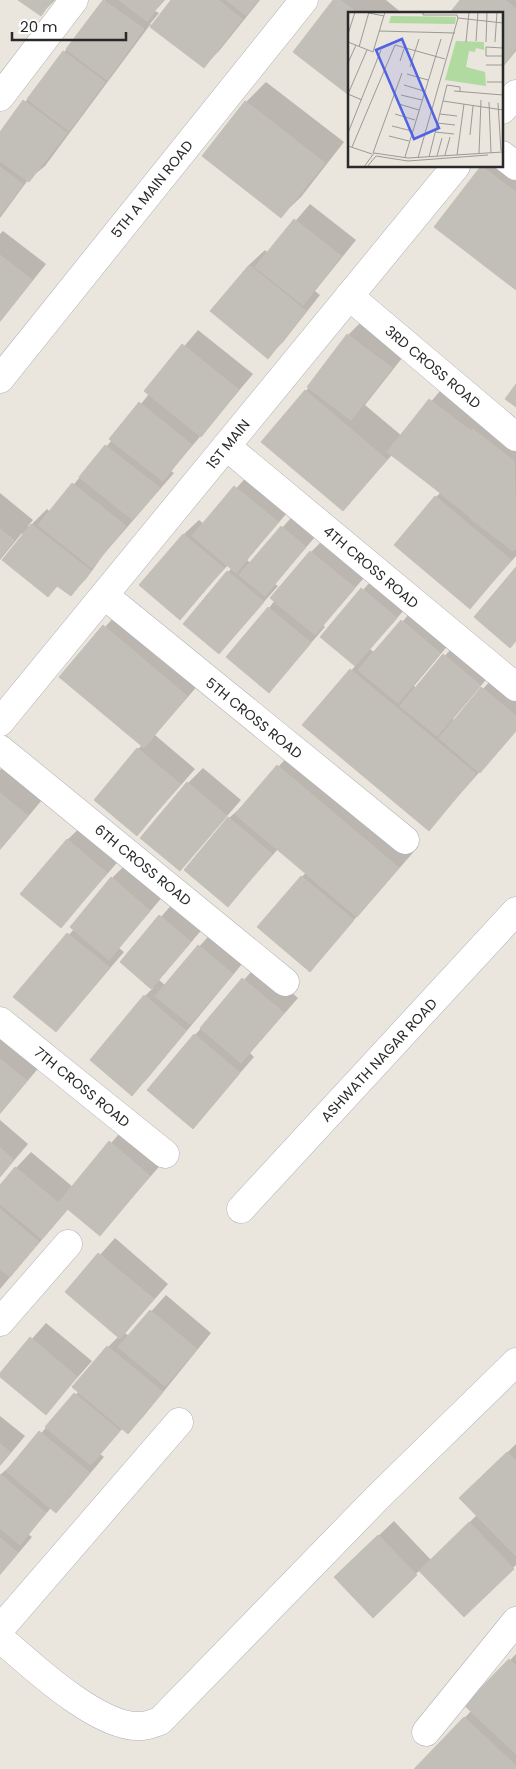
<svg xmlns="http://www.w3.org/2000/svg" width="516" height="1769" font-family="Poppins,sans-serif">
  <style>
    .shadow { fill: #0003 }
    .building { fill: #c2bfb9; stroke: #c5c1b7 }
    .lines { fill: none; stroke-linecap: round; stroke-linejoin: round }
    .minor-casing { stroke: #b0b2bb; stroke-width: 29 }
    .minor { stroke: #fff; stroke-width: 28 }
    .labels { text-anchor: middle; stroke-width: 5; stroke-linejoin: round; paint-order: stroke }
    .street-label { font-size: 14px; fill: #292929; stroke: #fff }
    .inset-road { fill: none; stroke: #9d9a95; stroke-width: 1 }
    .view { fill: #5162e3; fill-opacity: 0.15; stroke: #5162e3; stroke-width: 2.5 }
    .inset-edge { fill: none; stroke: #292929; stroke-width: 2.5 }
  </style>
  <rect width="100%" height="100%" fill="#eae5dd"/>
  <!-- shadow -->
  <path class="shadow" d="M21 0H55L41 14Z
    M105 0H165L155 11 159 13 150 24 152 26 172 0H260L219 51 204 66 150 25 45 166 28 180 0 218V134Z
    M335 0H386L403 14H350Z
    M462 0H516V51L502 68V14Z
    M266 82 344 142 301 197 281 216 204 156 246 102Z
    M516 157V289L436 227 483 166H502Z
    M310 204 356 240 315 291 320 295 283 342 268 357 212 310 249 265 265 250 268 253Z
    M3 231 46 264 0 322V234Z
    M363 320 406 353 365 405 402 436 445 385 516 435V556L470 608 436 497 440 493 392 455 343 509 306 391 348 335Z
    M198 330 253 374 171 471 174 473 104 554 86 579 71 594 59 585 48 595 22 533 0 560V493L33 520 28 526 29 527 47 509 50 512 112 440 149 394 146 391Z
    M251 472 292 507 247 560 251 563 297 511 320 531 275 584 278 586 219 653 228 572 232 568 228 565 180 618 183 535 199 520 204 524Z
    M326 537 369 572 323 625 325 627 269 691V608L311 552Z
    M377 574 411 602 370 649 375 653 417 605 455 637 414 686 416 688 459 640 495 669 453 719 455 721 497 673 516 689V731L429 829 304 725 356 665 322 637Z
    M124 606 206 676 155 735 195 769 137 835 138 749 142 745 61 676Z
    M297 746 418 847 310 970 302 877 306 872 278 849 228 906 185 870 229 818 245 804Z
    M3 767 42 800 0 850V770Z
    M203 768 241 800 180 870 188 783Z
    M83 825 122 857 61 927 67 840Z
    M127 863 164 895 119 948 124 952 56 1031 15 997 74 929 112 878Z
    M175 901 205 926 159 980 165 985 214 930 247 958 147 1079 132 1094 145 996 153 988 121 962Z
    M258 964 298 998 250 1053 254 1057 193 1127 195 1035Z
    M0 1031 41 1065 0 1114Z
    M0 1120 28 1144 0 1177Z
    M125 1127 165 1160 100 1234 69 1208 0 1289V1185L31 1152 73 1187Z
    M115 1238 168 1284 125 1333 129 1336 166 1295 211 1333 143 1417 128 1432 123 1428 100 1454 104 1457 71 1496 56 1512 51 1508 28 1534 32 1537 0 1575V1475L17 1460 79 1391 108 1347 119 1336 67 1292Z
    M46 1323 92 1361 46 1413 0 1375Z
    M0 1416 25 1436 0 1466Z
    M516 1444V1565L464 1616 420 1570 373 1616 351 1562 394 1521 431 1560 477 1515 476 1483Z
    M516 1654V1769H416L472 1710 466 1705Z"/>
  <!-- building -->
  <path class="building" d="M18 0H52L41 16Z
    M103 0 144 29 107 80 66 49Z
    M119 0H163L147 21Z
    M171 0H218L242 19 204 68 150 27Z
    M226 0H258L246 15Z
    M333 0H340L358 14H350V96L293 52Z
    M460 0H505L516 9V48L503 65 502 14H449Z
    M63 51 105 82 69 131 27 99Z
    M23 100 67 133 29 182 0 161V132Z
    M245 101 325 163 281 218 202 156Z
    M481 166 516 192V290L434 227Z
    M0 167 23 184 0 215Z
    M294 219 341 256 303 305 255 267Z
    M0 255 32 280 0 321Z
    M249 265 306 311 268 359 210 311Z
    M347 334 392 368 351 420 307 387Z
    M182 344 239 390 201 437 144 391Z
    M516 384V407L505 399Z
    M305 390 387 460 343 511 261 442Z
    M429 399 472 432 430 485 387 452Z
    M139 402 192 445 163 481 109 439Z
    M473 429 514 461 470 517 430 485Z
    M105 445 160 488 133 520 79 477Z
    M514 461 516 548 513 551 470 518Z
    M72 483 126 526 92 568 38 525Z
    M234 486 278 522 236 573 192 536Z
    M435 496 511 560 470 609 394 545Z
    M31 524 91 571 71 596 57 586 48 597 2 560Z
    M281 526 306 547 265 596 239 575Z
    M0 529 14 540 0 558Z
    M183 534 224 568 180 620 139 585Z
    M310 551 355 588 315 635 270 598Z
    M516 567V641L510 648 474 617Z
    M227 571 264 602 219 654 183 624Z
    M361 588 397 618 355 666 320 637Z
    M268 607 311 643 269 693 226 657Z
    M401 620 440 653 398 703 358 670Z
    M103 625 187 696 144 748 59 677Z
    M443 654 480 685 437 736 400 706Z
    M350 669 476 774 429 831 302 725Z
    M481 687 516 716V731L480 773 439 738Z
    M137 748 180 784 137 836 94 800Z
    M277 765 399 868 357 917 235 814Z
    M187 782 227 816 180 871 140 838Z
    M0 793 28 816 0 849Z
    M228 817 272 854 228 907 184 870Z
    M67 839 107 873 61 928 20 894Z
    M301 876 354 920 310 972 257 927Z
    M111 877 150 911 109 960 70 927Z
    M159 915 191 942 151 989 120 962Z
    M67 933 110 968 56 1032 13 997Z
    M198 945 233 974 190 1024 155 996Z
    M242 978 284 1013 241 1063 200 1028Z
    M144 995 186 1031 132 1096 90 1060Z
    M194 1034 240 1073 193 1129 147 1090Z
    M0 1059 27 1081 0 1113Z
    M109 1141 150 1176 100 1236 59 1202Z
    M0 1148 14 1160 0 1177Z
    M15 1167 67 1210 42 1239 0 1204V1185Z
    M0 1209 39 1242 10 1277 0 1269Z
    M98 1253 154 1299 120 1339 65 1292Z
    M150 1310 197 1349 165 1386 118 1347Z
    M30 1337 77 1377 46 1415 0 1377V1373Z
    M107 1346 163 1392 128 1434 72 1387Z
    M74 1393 120 1431 91 1465 45 1427Z
    M39 1431 90 1473 56 1513 6 1471Z
    M0 1444 10 1452 0 1465Z
    M507 1452 516 1461V1556L459 1498Z
    M0 1474 46 1513 20 1545 0 1528Z
    M469 1522 514 1569 464 1617 419 1571Z
    M378 1535 417 1575 373 1618 334 1577Z
    M0 1538 18 1553 0 1574Z
    M509 1659 516 1666V1754L464 1705Z
    M464 1717 516 1766V1769H414Z"/>
  <g class="lines">
    <!-- minor casing -->
    <g class="minor-casing">
      <path id="minor" d="M0 97 74 0
        M502 110 516 94
        M502 155 516 166
        M349 296 516 437
        M0 379 304 0
        M226 446 516 687
        M104 595 405 840
        M0 722 456 166
        M0 749 285 982
        M0 1021 165 1154
        M241 1209 516 911
        M0 1322 68 1244
        M0 1629 179 1422
        M0 1638C31 1665 99 1729 141 1726 147 1726 154 1723 160 1721L378 1497 516 1362
        M426 1732 516 1621"/>
    </g>
    <!-- minor -->
    <use href="#minor" class="minor"/>
  </g>
  <g class="labels">
    <!-- street labels -->
    <g class="street-label">
      <text transform="translate(152 189) rotate(-51)" y="5">5TH A MAIN ROAD</text>
      <text transform="translate(433 367) rotate(40)" y="5">3RD CROSS ROAD</text>
      <text transform="translate(228 444) rotate(-51)" y="5">1ST MAIN</text>
      <text transform="translate(371 567) rotate(40)" y="5">4TH CROSS ROAD</text>
      <text transform="translate(254 718) rotate(39)" y="5">5TH CROSS ROAD</text>
      <text transform="translate(143 865) rotate(39)" y="5">6TH CROSS ROAD</text>
      <text transform="translate(379 1060) rotate(-47)" y="5">ASHWATH NAGAR ROAD</text>
      <text transform="translate(82 1087) rotate(39)" y="5">7TH CROSS ROAD</text>
    </g>
  </g>
  <!-- overview -->
  <g transform="translate(348 12)">
    <rect width="155" height="155" fill="#eae5dd"/>
    <path d="M43 4 108 5 107 12 41 11ZM108 29 136 30V38L128 36 127 40 121 39 118 55 137 60 138 74 97 68Z" fill="#b0daa0"/>
    <path class="inset-road" d="M75 0V3H109L110 6 155 11M21 1 36 4M31 19 107 21M0 22 7 0M128 29 130 0M0 30 25 40 37 0M118 30 121 0M138 30 139 0M147 30 149 0M11 35 21 0M155 36 138 35V44H155M52 49 57 34M0 51 8 33M138 53H155M62 55 71 27M59 62 80 68M139 70H155M56 73 76 79M106 79 155 83M53 83 74 88M14 88 0 82 19 38M95 89 155 98M141 90 143 141M150 91 153 139M51 92 71 98M47 102 67 108M92 102 109 104M89 111 107 113M44 114 64 119M87 120 106 122M0 121 33 38M122 123 125 94M41 124 61 129M0 134 24 142M4 135 47 33 97 47M25 141 54 61M131 141 133 88M97 143 102 125M109 143 116 92M89 144 94 126M57 145 93 27M81 145 99 73 112 75V80M70 146 110 6M16 155 26 141 60 146 155 140M19 155 28 144 60 149 140 143"/>
    <path class="view" d="M54 27 91 116 66 127 28 38Z"/>
    <rect width="155" height="155" class="inset-edge"/>
  </g>
  <!-- scale -->
  <path d="M12 32v8h114v-8" fill="none" stroke="#292929" stroke-width="2.5"/>
  <text x="20" y="32" font-size="15" fill="#292929" stroke="#ffffff" stroke-width="4" paint-order="stroke">20 m</text>
</svg>
